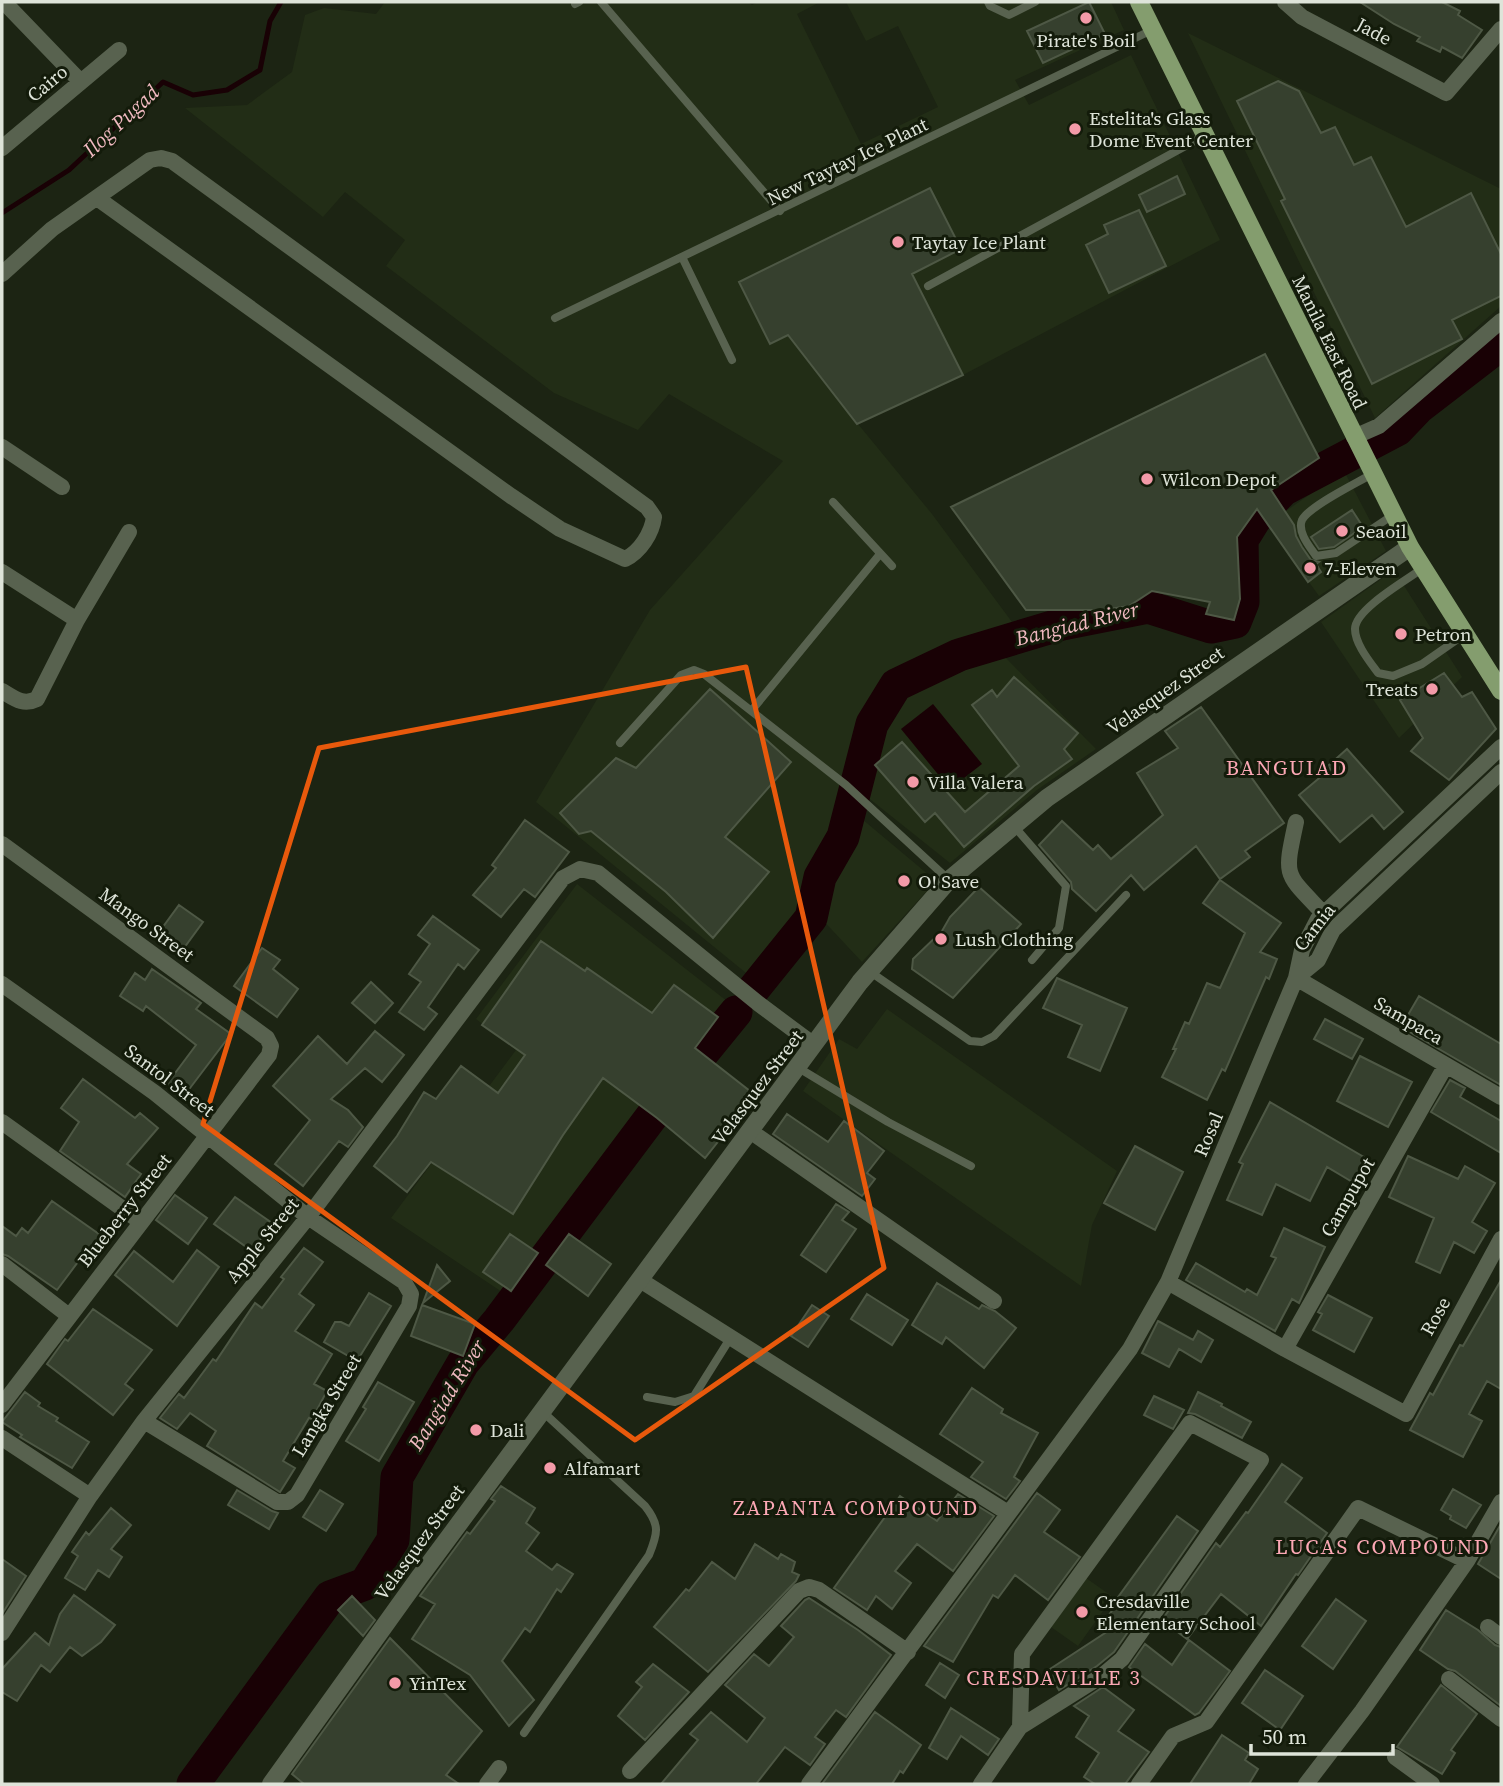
<svg xmlns="http://www.w3.org/2000/svg" width="1503" height="1786" font-family="'Source Serif 4',serif">
  <style>
    .built { fill: #222d16 }
    .water { fill: #190105 }
    .lines { fill: none; stroke-linecap: round; stroke-linejoin: round }
    .stream { stroke: #190105; stroke-width: 5 }
    .river { stroke: #190105; stroke-width: 33 }
    .building { fill: #36402e; stroke: #4e5845; stroke-width: 2 }
    .service { stroke: #58624f; stroke-width: 8 }
    .minor { stroke: #58624f; stroke-width: 16 }
    .secondary { stroke: #58624f; stroke-width: 18 }
    .primary { stroke: #849d6e; stroke-width: 18 }
    .marked { fill: none; stroke: #e8590c; stroke-width: 5; stroke-linejoin: round }
    .poi-dot { fill: #f39aa8; stroke: #131b0a; stroke-width: 2.5 }
    .labels { text-anchor: middle; stroke-width: 6; stroke-linejoin: round; paint-order: stroke }
    .street-label { font-size: 19px; fill: #dee4d9; stroke: #131b0a }
    .poi-label { font-size: 19px; fill: #dee4d9; stroke: #131b0a; text-anchor: start }
    .water-label { font-size: 21px; font-style: italic; fill: #f1bac1; stroke: #131b0a }
    .neighbourhood-label { font-size: 21px; letter-spacing: 2px; fill: #fca8b5; stroke: #131b0a }
  </style>
  <rect width="100%" height="100%" fill="#1c2413"/>
  <!-- built -->
  <path class="built" d="M385 2H748L752 5 758 2H820L797 14 861 144 938 107 898 26 866 41 846 2H1111L1124 30 1015 80 1029 105 1131 55 1220 240 963 375 858 424 932 514 1012 622 992 636 945 651 898 672 870 709 859 755 834 836 808 880 803 913 751 977 536 802 650 610 783 461 669 394 638 430 554 393 386 266 405 240 345 192 323 217 185 108 247 105 292 72 305 15 324 8 376 14Z
    M1188 33 1501 189V306L1375 418Z
    M1344 471 1386 551 1319 596 1267 524Z
    M1394 570 1462 677 1399 738 1321 622Z
    M996 648 1096 749 1037 790 950 863 861 792 882 716 903 688 958 660Z
    M856 814 936 881 862 962 818 915 828 876 848 841Z
    M577 884 732 1005 508 1296 391 1218 516 1050 476 1019Z
    M887 1009 1117 1171 1092 1225 1081 1286 803 1091 839 1039 857 1049Z
    M1086 1578 1113 1597 1078 1646 1051 1627Z"/>
  <!-- water -->
  <path class="water" d="M933 704 982 764 950 789 901 729Z"/>
  <g class="lines">
    <!-- stream -->
    <path class="stream" d="M2 213 69 170 163 82 193 95 227 90 260 70 270 21 281 2"/>
    <!-- river -->
    <path class="river" d="M753 990 811 918 820 877 843 837 872 724 896 685 959 655 1062 624 1148 607 1211 627 1235 622 1243 602 1242 540 1255 519 1283 490 1397 430 1418 408 1501 344
      M193 1784 330 1597 365 1584 393 1540 397 1477 463 1363 499 1320 661 1104 736 1012"/>
  </g>
  <!-- building -->
  <path class="building" d="M1089 2 1105 34 1043 63 1027 31Z
    M1360 2H1442L1460 11 1458 15 1482 30 1462 58 1442 47 1440 52 1417 41 1420 37 1394 24Z
    M1278 81 1299 91 1321 133 1335 127 1354 165 1371 157 1406 227 1471 193 1501 254V296L1452 320 1462 339 1372 384 1281 201 1285 199 1237 101Z
    M1177 176 1185 194 1147 212 1139 195Z
    M930 188 961 249 912 274 963 375 857 424 788 335 770 344 739 282Z
    M1139 210 1166 266 1109 293 1086 245 1108 234 1104 225Z
    M1265 354 1319 458 1271 490 1294 525 1296 536 1302 547 1311 560 1319 562 1316 564 1321 572 1308 582 1257 509 1237 537 1240 599 1234 620 1206 614 1210 602 1152 591 1129 606 1103 610H1026L951 507Z
    M1352 510 1363 527 1334 547 1319 549 1311 537Z
    M1444 673 1462 697 1472 692 1496 729 1449 780 1411 751 1423 738 1400 700Z
    M1014 677 1078 733 1064 749 1072 759 1034 786 964 847 935 813 925 822 875 765 902 742 965 812 1019 766 972 705 992 690 997 697Z
    M710 689 791 762 725 837 769 872 713 938 666 892 591 831 579 834 560 813 616 758 636 768Z
    M1201 707 1284 823 1245 851 1250 857 1220 879 1196 846 1144 890 1131 875 1096 911 1072 889 1071 882 1039 845 1062 821 1093 850 1098 845 1111 859 1163 815 1137 773 1178 748 1165 731Z
    M1347 749 1403 812 1384 829 1372 815 1340 842 1299 795 1330 769 1328 766Z
    M525 820 569 852 535 897 524 889 501 917 473 895 496 868 492 865Z
    M1220 880 1281 923 1260 952 1277 959 1269 979 1266 977 1225 1071 1222 1069 1207 1100 1162 1077 1176 1049H1173L1185 1022 1189 1024 1207 983 1220 988 1245 933 1203 903Z
    M979 887 1021 924 953 998 912 969 913 959 942 931 950 917Z
    M179 905 203 922 181 952 157 935Z
    M433 916 479 950 464 969 458 964 428 1007 437 1014 424 1030 399 1012 421 982 409 974 430 944 418 935Z
    M541 941 585 971 587 968 652 1013 674 985 718 1017 695 1048 755 1095 705 1158 657 1118 603 1078 563 1135 513 1214 431 1162 407 1192 374 1166 397 1136 424 1092 436 1099 461 1066 498 1093 525 1055 482 1025Z
    M262 948 280 960 273 969 298 989 277 1017 234 986Z
    M152 969 201 1003 196 1009 231 1034 184 1096 167 1084 196 1045 146 1006 143 1011 120 996 135 973 145 980Z
    M1057 978 1127 1008 1100 1071 1068 1057 1082 1025 1043 1008Z
    M371 982 393 1003 375 1023 352 1003Z
    M1419 996 1501 1044V1085L1401 1027Z
    M1325 1019 1363 1039 1352 1059 1314 1039Z
    M375 1031 404 1055 382 1082 365 1068 331 1099 348 1110 363 1127 348 1147 339 1141 303 1186 275 1164 310 1120 273 1086 318 1036 347 1064Z
    M1360 1056 1412 1082 1388 1127 1337 1101Z
    M83 1079 135 1118 140 1113 158 1128 127 1164 141 1174 125 1197 60 1151 79 1122 61 1108Z
    M1450 1080 1465 1088 1460 1097 1501 1121V1153L1431 1112Z
    M1270 1102 1369 1160 1354 1183 1327 1167 1310 1201 1276 1184 1262 1215 1227 1200 1243 1164 1239 1162Z
    M787 1114 828 1142 844 1121 884 1151 867 1173 875 1179 862 1196 773 1134Z
    M1135 1146 1183 1172 1155 1230 1104 1203Z
    M1408 1156 1458 1179 1465 1166 1495 1183 1472 1222 1487 1231 1474 1253 1454 1242 1440 1273 1416 1262 1434 1218 1389 1197Z
    M175 1195 207 1218 188 1244 156 1220Z
    M235 1197 272 1223 252 1251 214 1224Z
    M52 1201 106 1239 88 1263 81 1258 57 1290 8 1256 2 1254V1226L16 1236 22 1228 28 1233Z
    M836 1204 849 1212 842 1220 856 1229 826 1272 801 1255Z
    M1284 1228 1325 1247 1299 1303 1292 1299 1275 1331 1186 1280 1196 1263 1245 1292 1247 1289 1257 1295 1276 1258 1271 1256Z
    M510 1234 538 1253 511 1291 483 1272Z
    M569 1234 611 1264 588 1296 546 1265Z
    M304 1248 323 1262 299 1294 314 1305 295 1331 332 1354 314 1384 327 1391 312 1419 309 1418 283 1461 295 1468 280 1492 207 1446 216 1431 190 1413 177 1429 160 1418 179 1394 184 1398 213 1359 216 1361 255 1303 262 1308 284 1279 281 1277Z
    M197 1250 219 1267 177 1326 115 1275 134 1251 173 1282Z
    M437 1265 450 1281 423 1303Z
    M1501 1280V1389L1487 1381 1469 1414 1482 1421 1463 1457 1410 1430 1430 1393 1433 1395 1460 1345 1463 1346Z
    M937 1283 979 1309 982 1305 995 1311 1016 1328 984 1368 946 1337 942 1344 912 1325Z
    M369 1293 391 1306 357 1361 324 1342 335 1322H341L349 1326Z
    M867 1294 908 1320 892 1345 851 1319Z
    M1328 1295 1372 1318 1354 1352 1313 1330 1322 1314 1318 1312Z
    M422 1305 475 1324 463 1356 411 1336Z
    M812 1305 829 1316 808 1347 791 1336Z
    M93 1309 152 1350 125 1384 133 1390 113 1415 47 1364 65 1339 68 1341Z
    M1158 1321 1193 1340 1198 1331 1213 1340 1201 1362 1179 1349 1169 1367 1142 1353Z
    M378 1382 414 1402 379 1461 346 1441 366 1409 363 1407Z
    M972 1388 1003 1409 1001 1413 1038 1433 1014 1477 1020 1481 1006 1499 971 1477 983 1462 940 1434Z
    M25 1392 40 1403 38 1406 58 1418 56 1421 89 1442 72 1468 20 1437 22 1435 2 1422Z
    M1198 1392 1222 1404 1221 1406 1251 1422 1242 1438 1195 1414 1188 1413Z
    M1154 1396 1184 1410 1173 1429 1144 1415Z
    M1282 1464 1302 1478 1285 1502 1327 1533 1298 1575 1296 1574 1261 1626 1221 1594 1187 1639 1162 1620 1216 1543 1220 1547 1246 1512 1248 1513Z
    M501 1486 535 1508 526 1523 539 1533 526 1551 552 1570 557 1564 573 1574 561 1592 557 1589 530 1632 525 1628 502 1661 534 1700 509 1726 470 1675 412 1639 435 1604 420 1596 467 1532 470 1534 495 1501 491 1499Z
    M1453 1489 1481 1505 1466 1528 1450 1519 1451 1516 1441 1510Z
    M237 1490 272 1511 278 1513 269 1529 228 1505Z
    M320 1490 343 1504 326 1531 303 1517Z
    M1037 1493 1060 1510 1044 1532 1080 1557 1048 1600 1015 1575 998 1598 993 1595 953 1662 924 1646Z
    M958 1494 994 1516 953 1571 917 1544 895 1571 911 1583 892 1609 876 1596 867 1610 834 1588 900 1496 937 1521Z
    M111 1508 131 1525 111 1549 122 1557 109 1577 98 1570 85 1590 65 1578 78 1556 72 1552 86 1532 89 1535Z
    M1177 1516 1198 1531 1114 1652 1097 1666 1059 1690 1047 1671 1105 1633 1099 1629 1116 1605 1113 1604Z
    M1501 1524V1579L1478 1564Z
    M755 1544 778 1559 781 1554 795 1562 792 1572 799 1575 796 1581 708 1672 654 1627 686 1589 689 1591 712 1562 735 1579Z
    M2 1559 26 1576 2 1614Z
    M74 1595 115 1625 101 1642 82 1656 70 1647 50 1672 41 1665 17 1701 2 1692V1669L35 1633 49 1645 60 1614Z
    M352 1596 375 1620 363 1636 338 1610Z
    M809 1598 858 1630 891 1655 846 1717 836 1710 815 1737 825 1744 810 1765 785 1747 756 1784H661L698 1740 690 1734 711 1712 747 1742 765 1718 725 1685 754 1654 769 1666 794 1637 781 1626 805 1600Z
    M1336 1599 1366 1621 1333 1669 1302 1646Z
    M1446 1610 1478 1630 1495 1645 1501 1647V1706L1455 1671 1448 1669 1420 1650Z
    M390 1638 482 1731 446 1775 459 1784H304L292 1774Z
    M1189 1640 1230 1671 1199 1713 1195 1715 1129 1667 1145 1644 1172 1665Z
    M940 1663 959 1675 945 1698 926 1685Z
    M653 1664 689 1692 645 1740 618 1716 642 1687 636 1682Z
    M1265 1670 1303 1696 1280 1730 1242 1703Z
    M1441 1685 1477 1714 1451 1750 1455 1753 1442 1774 1397 1747Z
    M1103 1687 1134 1710 1118 1731 1149 1752 1125 1784H1095L1084 1777 1099 1753 1076 1737 1089 1716 1074 1706Z
    M951 1708 999 1739 988 1755 961 1736 947 1759 929 1748Z
    M875 1712 921 1745 903 1773 900 1771 892 1784H822Z
    M1222 1735 1249 1753 1245 1760 1258 1769 1249 1784H1190Z"/>
  <g class="lines">
    <!-- service -->
    <path class="service" d="M601 2 780 211
      M988 2 990 6 1009 15 1035 2
      M575 4 579 2
      M682 257 732 360
      M928 286 1204 136
      M555 318 1152 30
      M1372 474C1357 483 1309 506 1302 520 1297 532 1310 547 1316 556L1336 553 1393 515
      M833 502 892 566
      M1423 568C1407 580 1355 609 1355 629 1355 644 1370 662 1378 673L1393 676 1422 664 1465 634
      M752 710 880 554
      M620 743 681 675 694 670 704 674 846 785 949 880
      M1014 826 1066 886 1059 928 1032 960
      M869 971 970 1041 982 1042 994 1036 1126 895
      M797 1067 888 1122 971 1166
      M647 1397 675 1402 694 1396 731 1337
      M524 1733 649 1555C658 1533 660 1525 645 1506L543 1412"/>
    <!-- minor -->
    <path class="minor" d="M4 2 81 82
      M1285 2 1302 17 1446 93 1501 29
      M2 148 119 50
      M2 274 52 229 150 160 161 158 172 161 647 507 654 517C652 533 640 552 625 559L560 529 511 496 97 198
      M1354 437 1379 426 1501 321
      M2 447 62 487
      M2 572 77 620
      M2 691C14 698 23 706 37 699L77 620 129 532
      M1296 822C1284 878 1284 872 1323 913
      M2 844 267 1038 271 1046 269 1055 2 1405
      M1296 978 1318 960 1333 930 1501 772
      M1296 978 1501 1097
      M2 984 155 1093 308 1217 404 1282 411 1294 409 1306 297 1495 288 1502H277L144 1421
      M2 1122 141 1222
      M750 1131 994 1301
      M2 1264 69 1316
      M640 1280 1008 1513
      M1168 1282 1285 1349 1406 1414 1501 1239
      M1285 1349 1446 1065
      M2 1438 90 1496
      M1488 1627 1501 1637
      M2 1633 90 1496 144 1421 308 1217 563 878 580 869 598 873 759 1004 814 1045
      M1449 1679 1501 1719
      M1395 1757 1432 1784
      M630 1771 799 1591 809 1587 819 1590 908 1652
      M487 1784 499 1768
      M809 1784 1130 1349 1168 1282 1296 978 1302 950 1318 919 1501 747
      M981 1784 1020 1727 1103 1675 1122 1659 1261 1460 1190 1423 1022 1654 1020 1727
      M1139 1784 1173 1736 1206 1722 1358 1508 1467 1561 1501 1502
      M1306 1784 1362 1711 1467 1561"/>
    <!-- secondary -->
    <path class="secondary" d="M271 1784 418 1579 860 982 949 880 1047 798 1410 547"/>
    <!-- primary -->
    <path class="primary" d="M1139 2 1410 547 1501 691"/>
  </g>
  <!-- marked area -->
  <path class="marked" d="M746 667 884 1268 635 1440 203 1124 319 748Z"/>
  <!-- markers -->
  <g class="poi-dot">
    <circle cx="1086" cy="18" r="7"/>
    <circle cx="1075" cy="129" r="7"/>
    <circle cx="898" cy="242" r="7"/>
    <circle cx="1147" cy="479" r="7"/>
    <circle cx="1342" cy="531" r="7"/>
    <circle cx="1310" cy="568" r="7"/>
    <circle cx="1401" cy="634" r="7"/>
    <circle cx="1432" cy="689" r="7"/>
    <circle cx="913" cy="782" r="7"/>
    <circle cx="904" cy="881" r="7"/>
    <circle cx="941" cy="939" r="7"/>
    <circle cx="476" cy="1430" r="7"/>
    <circle cx="550" cy="1468" r="7"/>
    <circle cx="1082" cy="1612" r="7"/>
    <circle cx="395" cy="1683" r="7"/>
  </g>
  <g class="labels">
    <!-- street labels -->
    <g class="street-label">
      <text transform="translate(1374 31) rotate(28)" y="7">Jade</text>
      <text transform="translate(47 83) rotate(-40)" y="7">Cairo</text>
      <text transform="translate(847 161) rotate(-26)" y="7">New Taytay Ice Plant</text>
      <text transform="translate(1330 342) rotate(64)" y="7">Manila East Road</text>
      <text transform="translate(1165 690) rotate(-35)" y="7">Velasquez Street</text>
      <text transform="translate(147 924) rotate(36)" y="7">Mango Street</text>
      <text transform="translate(1314 927) rotate(-52)" y="7">Camia</text>
      <text transform="translate(1409 1020) rotate(30)" y="7">Sampaca</text>
      <text transform="translate(170 1080) rotate(37)" y="7">Santol Street</text>
      <text transform="translate(757 1087) rotate(-53)" y="7">Velasquez Street</text>
      <text transform="translate(1208 1134) rotate(-67)" y="7">Rosal</text>
      <text transform="translate(1347 1197) rotate(-60)" y="7">Campupot</text>
      <text transform="translate(124 1210) rotate(-52)" y="7">Blueberry Street</text>
      <text transform="translate(262 1240) rotate(-51)" y="7">Apple Street</text>
      <text transform="translate(1435 1316) rotate(-61)" y="7">Rose</text>
      <text transform="translate(326 1405) rotate(-59)" y="7">Langka Street</text>
      <text transform="translate(419 1542) rotate(-54)" y="7">Velasquez Street</text>
    </g>
    <!-- poi labels -->
    <g class="poi-label">
      <text x="1086" y="47" text-anchor="middle">Pirate's Boil</text>
      <text x="1089" y="125">Estelita's Glass<tspan x="1089" dy="22">Dome Event Center</tspan></text>
      <text x="912" y="249">Taytay Ice Plant</text>
      <text x="1161" y="486">Wilcon Depot</text>
      <text x="1356" y="538">Seaoil</text>
      <text x="1324" y="575">7-Eleven</text>
      <text x="1415" y="641">Petron</text>
      <text x="1418" y="696" text-anchor="end">Treats</text>
      <text x="927" y="789">Villa Valera</text>
      <text x="918" y="888">O! Save</text>
      <text x="955" y="946">Lush Clothing</text>
      <text x="490" y="1437">Dali</text>
      <text x="564" y="1475">Alfamart</text>
      <text x="1096" y="1608">Cresdaville<tspan x="1096" dy="22">Elementary School</tspan></text>
      <text x="409" y="1690">YinTex</text>
    </g>
    <!-- water labels -->
    <g class="water-label">
      <text transform="translate(121 121) rotate(-43)" y="7">Ilog Pugad</text>
      <text transform="translate(1077 624) rotate(-14)" y="7">Bangiad River</text>
      <text transform="translate(447 1395) rotate(-58)" y="7">Bangiad River</text>
    </g>
    <!-- neighbourhood labels -->
    <g class="neighbourhood-label">
      <text x="1287" y="775">BANGUIAD</text>
      <text x="856" y="1515">ZAPANTA COMPOUND</text>
      <text x="1383" y="1554">LUCAS COMPOUND</text>
      <text x="1054" y="1685">CRESDAVILLE 3</text>
    </g>
  </g>
  <!-- border -->
  <rect width="1503" height="1786" fill="none" stroke="#dee4d9" stroke-width="7"/>
  <!-- scale -->
  <path d="M1251 1744v10h142v-10" fill="none" stroke="#dee4d9" stroke-width="3.5"/>
  <text x="1262" y="1744" font-size="21" fill="#dee4d9" stroke="#131b0a" stroke-width="5" paint-order="stroke">50 m</text>
</svg>
